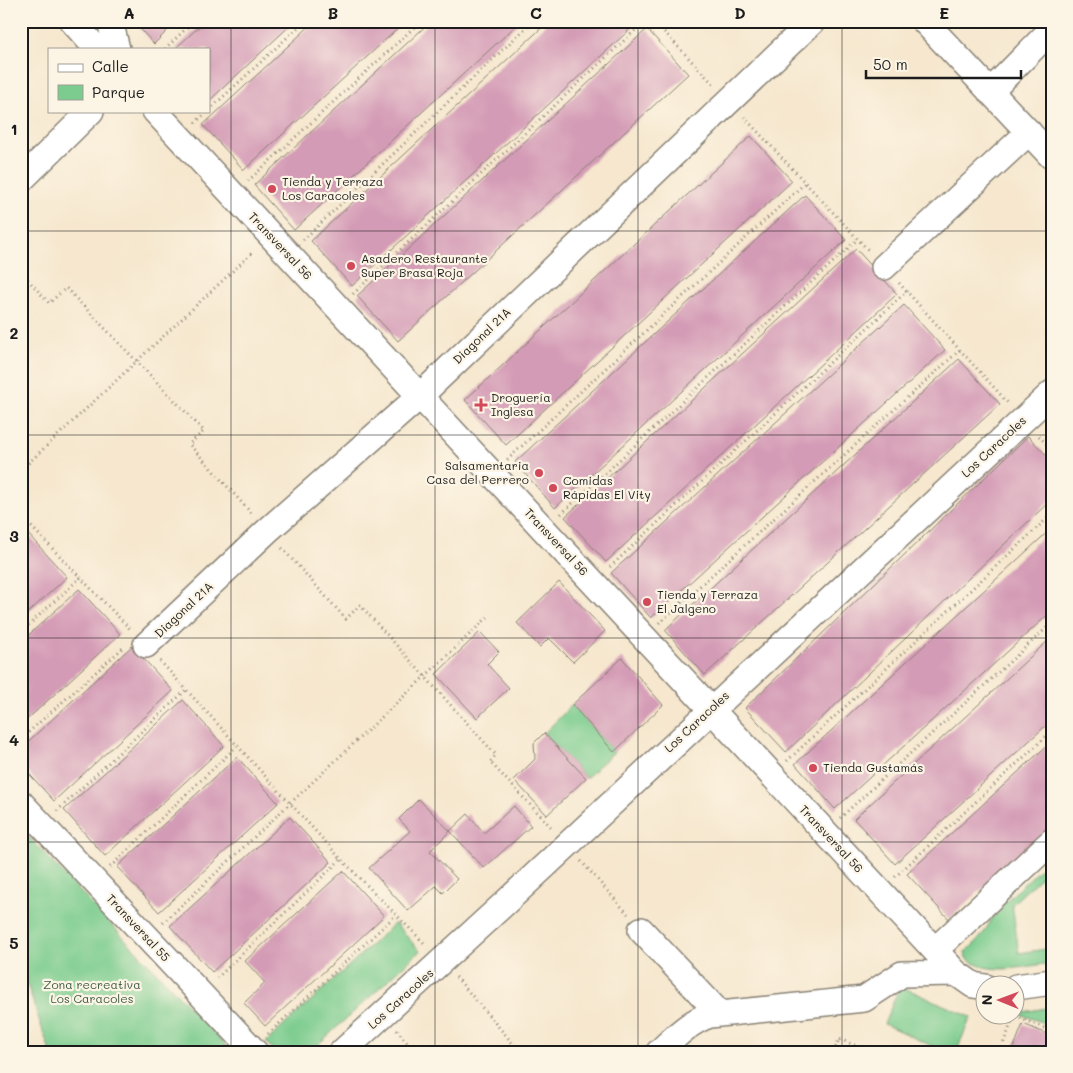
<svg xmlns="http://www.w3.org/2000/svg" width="1073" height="1073" font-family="Mali,sans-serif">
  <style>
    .green { fill: #7bcc8e; stroke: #4c7455 }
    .building { fill: #d49bb6 }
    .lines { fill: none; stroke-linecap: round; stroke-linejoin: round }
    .minor-casing { stroke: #898275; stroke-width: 28 }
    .path { stroke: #898275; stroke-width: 3; stroke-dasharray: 1 4; stroke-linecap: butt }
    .minor { stroke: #fff; stroke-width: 25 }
    .grid { fill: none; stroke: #1c1c1c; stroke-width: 1; stroke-opacity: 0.55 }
    .poi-dot { fill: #d1495b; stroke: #fcf5e5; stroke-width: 2 }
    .labels { text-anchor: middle; stroke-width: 4.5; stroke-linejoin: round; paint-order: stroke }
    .poi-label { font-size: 12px; fill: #1c1c1c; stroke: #fcf5e5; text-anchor: start }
    .street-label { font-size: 12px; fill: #1c1c1c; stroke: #fcf5e5 }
    .park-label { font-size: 12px; fill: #3d5a44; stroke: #fcf5e5 }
    .neatline { fill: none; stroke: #1c1c1c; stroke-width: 2 }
    .grid-label { font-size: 16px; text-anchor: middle; font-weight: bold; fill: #1c1c1c }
  </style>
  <rect width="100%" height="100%" fill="#fcf5e5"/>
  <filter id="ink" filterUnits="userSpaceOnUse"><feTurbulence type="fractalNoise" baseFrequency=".02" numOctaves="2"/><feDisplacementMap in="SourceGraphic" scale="10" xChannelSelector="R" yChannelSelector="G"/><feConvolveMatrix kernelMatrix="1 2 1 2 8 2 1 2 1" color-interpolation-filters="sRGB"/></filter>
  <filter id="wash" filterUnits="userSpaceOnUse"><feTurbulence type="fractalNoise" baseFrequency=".0096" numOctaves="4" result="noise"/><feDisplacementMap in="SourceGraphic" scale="20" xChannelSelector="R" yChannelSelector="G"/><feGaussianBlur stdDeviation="1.12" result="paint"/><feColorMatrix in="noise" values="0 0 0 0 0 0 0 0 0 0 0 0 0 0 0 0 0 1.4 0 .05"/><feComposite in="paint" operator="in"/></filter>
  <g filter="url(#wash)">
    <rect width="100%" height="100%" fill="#f6e7ce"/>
    <!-- green -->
    <path class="green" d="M572 705 614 752 586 778 544 733Z
      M21 829 232 1052H50L26 981 21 982Z
      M1052 857V867L1012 904 1019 953 1052 948V963C1025 966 988 977 966 958L965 952C978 942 984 934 991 920 995 913 1001 912 1003 904Z
      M395 923 420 951 310 1052H275L266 1042Z
      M900 986 971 1017 956 1052H945L884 1024Z
      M1052 1007V1026L1017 1013Z"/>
    <g id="blocks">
      <!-- building -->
      <path class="building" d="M133 21H177L154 44Z
        M205 21H295L209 101V49H175Z
        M315 21H406L244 170 203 125Z
        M431 21H521L294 230 254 185Z
        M549 21H639L352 286 311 241Z
        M647 29 688 74 398 341 357 296Z
        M751 136 792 181 506 445 465 400Z
        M805 195 846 240 555 508 515 462Z
        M856 249 897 294 606 562 565 517Z
        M904 305 945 350 651 618 611 573Z
        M959 359 1000 404 705 675 665 630Z
        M1028 436 1052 461V499L786 752 745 708Z
        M1052 528V611L835 809 795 764Z
        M26 532 67 577 21 619V536Z
        M559 582 605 631 573 662 549 638 540 647 517 623Z
        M79 589 120 634 21 725V642Z
        M480 632 499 652 487 664 509 688 477 718 436 674Z
        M1052 637V720L895 864 854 819Z
        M132 646 173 691 54 801 21 765V748Z
        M622 658 663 705 614 752 572 705Z
        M183 700 224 746 105 856 64 810Z
        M544 733 586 778 547 815 514 780 535 759 534 743Z
        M1052 741V825L949 919 907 874Z
        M237 757 278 803 159 912 117 867Z
        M419 799 450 831 430 851 457 879 443 893 436 886 408 911 369 868 410 831 399 819Z
        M514 806 531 826 484 868 450 831 468 814 484 833Z
        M290 817 331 862 212 972 170 926Z
        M343 871 384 916 265 1026 244 1003 265 983 245 961Z
        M1023 1024 1052 1036V1052H1012Z"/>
    </g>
  </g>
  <g filter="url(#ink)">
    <use href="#blocks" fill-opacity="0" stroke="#898275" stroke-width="1"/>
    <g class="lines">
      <!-- minor casing -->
      <g class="minor-casing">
        <path id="minor" d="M72 21 97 49
          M110 21 117 49
          M924 21 1052 157
          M990 92 1052 29
          M155 111 956 973 973 985 986 987
          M21 180 91 111
          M884 267 1029 132
          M146 645 267 531 420 396 813 21
          M21 803 255 1052
          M641 930 720 1014
          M935 950 1052 841
          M1016 987 1052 982
          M342 1052 505 903 1052 393
          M659 1052C674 1038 690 1021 710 1015L864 999 902 974 956 973"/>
      </g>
      <!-- path -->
      <path class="path" d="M654 21 714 85
        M165 49 194 21
        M209 110 305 21
        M744 117 869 251
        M195 123 208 111
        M248 181 421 21
        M303 240 533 21
        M21 272 49 303 66 288 204 431 189 444 253 515
        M899 283 1009 404
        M353 294 645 21
        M1039 436 1052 450
        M507 460 805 183
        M21 470 254 251
        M561 514 858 239
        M21 516 130 629
        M21 527 27 522
        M282 548 346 619 360 605 496 755 490 762 552 828
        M610 567 907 291
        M659 623 961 349
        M21 632 81 577
        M160 661 341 859 426 945
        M21 739 125 646
        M787 761 1052 514
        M57 811 186 690
        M840 818 1052 623
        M581 861 628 914
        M110 867 237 746
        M895 877 1052 731
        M163 923 488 617
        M456 977 520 1052
        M217 978 341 859
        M397 1030 415 1052
        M268 1034 396 915
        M834 1052 839 1039 872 1052
        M1000 1052 1014 1016 1052 1031"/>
      <!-- minor -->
      <use href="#minor" class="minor"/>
    </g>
  </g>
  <!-- grid -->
  <path class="grid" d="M231 21V1052M435 21V1052M638 21V1052M842 21V1052M21 231H1052M21 435H1052M21 638H1052M21 842H1052"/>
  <!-- markers -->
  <g class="poi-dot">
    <circle cx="272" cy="189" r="5"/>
    <circle cx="351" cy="266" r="5"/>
    <path d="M478.5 397.5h5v5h5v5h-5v5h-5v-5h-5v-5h5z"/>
    <circle cx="539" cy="473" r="5"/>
    <circle cx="553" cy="488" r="5"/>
    <circle cx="647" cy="602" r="5"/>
    <circle cx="813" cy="768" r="5"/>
  </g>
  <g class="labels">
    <!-- poi labels -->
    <g class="poi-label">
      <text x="282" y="186">Tienda y Terraza<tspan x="282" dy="14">Los Caracoles</tspan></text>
      <text x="361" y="263">Asadero Restaurante<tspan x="361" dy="14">Super Brasa Roja</tspan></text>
      <text x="491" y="402">Droguería<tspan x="491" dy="14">Inglesa</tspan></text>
      <text x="529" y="470" text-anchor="end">Salsamentaria<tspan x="529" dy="14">Casa del Perrero</tspan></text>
      <text x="563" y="485">Comidas<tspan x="563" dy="14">Rápidas El Vity</tspan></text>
      <text x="657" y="599">Tienda y Terraza<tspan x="657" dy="14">El Jalgeno</tspan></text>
      <text x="823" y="772">Tienda Gustamás</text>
    </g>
    <!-- street labels -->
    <g class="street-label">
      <text transform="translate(280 246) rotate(47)" y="4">Transversal 56</text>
      <text transform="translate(482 336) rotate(-44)" y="4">Diagonal 21A</text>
      <text transform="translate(994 447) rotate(-43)" y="4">Los Caracoles</text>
      <text transform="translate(556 542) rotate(47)" y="4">Transversal 56</text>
      <text transform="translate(184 610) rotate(-43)" y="4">Diagonal 21A</text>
      <text transform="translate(697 722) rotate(-43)" y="4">Los Caracoles</text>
      <text transform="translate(831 839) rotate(47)" y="4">Transversal 56</text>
      <text transform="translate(138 928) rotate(47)" y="4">Transversal 55</text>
      <text transform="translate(401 999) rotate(-42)" y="4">Los Caracoles</text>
    </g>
    <!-- park labels -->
    <g class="park-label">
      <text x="92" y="989">Zona recreativa<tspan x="92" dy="14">Los Caracoles</tspan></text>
    </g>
  </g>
  <!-- margin -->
  <rect width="1073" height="1073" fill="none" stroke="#fcf5e5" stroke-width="55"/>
  <!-- legend -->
  <rect x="48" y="48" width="162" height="65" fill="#fcf5e5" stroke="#a29e95"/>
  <rect x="58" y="64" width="25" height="8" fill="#ffffff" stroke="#a29e95"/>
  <text x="92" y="72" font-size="15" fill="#1c1c1c">Calle</text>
  <rect x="58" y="85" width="25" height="15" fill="#7bcc8e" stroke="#a29e95"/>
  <text x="92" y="98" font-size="15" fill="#1c1c1c">Parque</text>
  <!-- north arrow -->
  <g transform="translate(1000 1000) rotate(271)"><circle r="24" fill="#fcf5e5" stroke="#a29e95"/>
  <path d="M0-4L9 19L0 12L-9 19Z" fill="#d1495b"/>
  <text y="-8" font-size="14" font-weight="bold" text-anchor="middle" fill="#1c1c1c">N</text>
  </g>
  <!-- scale -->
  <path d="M866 70v8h155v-8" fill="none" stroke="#1c1c1c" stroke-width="2.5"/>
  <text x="873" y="70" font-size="15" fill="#1c1c1c" stroke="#fcf5e5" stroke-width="4" paint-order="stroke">50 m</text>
  <rect x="28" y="28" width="1018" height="1018" class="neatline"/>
  <g class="grid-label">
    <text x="129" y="19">A</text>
    <text x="333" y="19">B</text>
    <text x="536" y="19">C</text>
    <text x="740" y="19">D</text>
    <text x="944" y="19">E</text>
    <text x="14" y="135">1</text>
    <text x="14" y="339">2</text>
    <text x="14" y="542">3</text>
    <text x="14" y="746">4</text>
    <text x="14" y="949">5</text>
  </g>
</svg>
